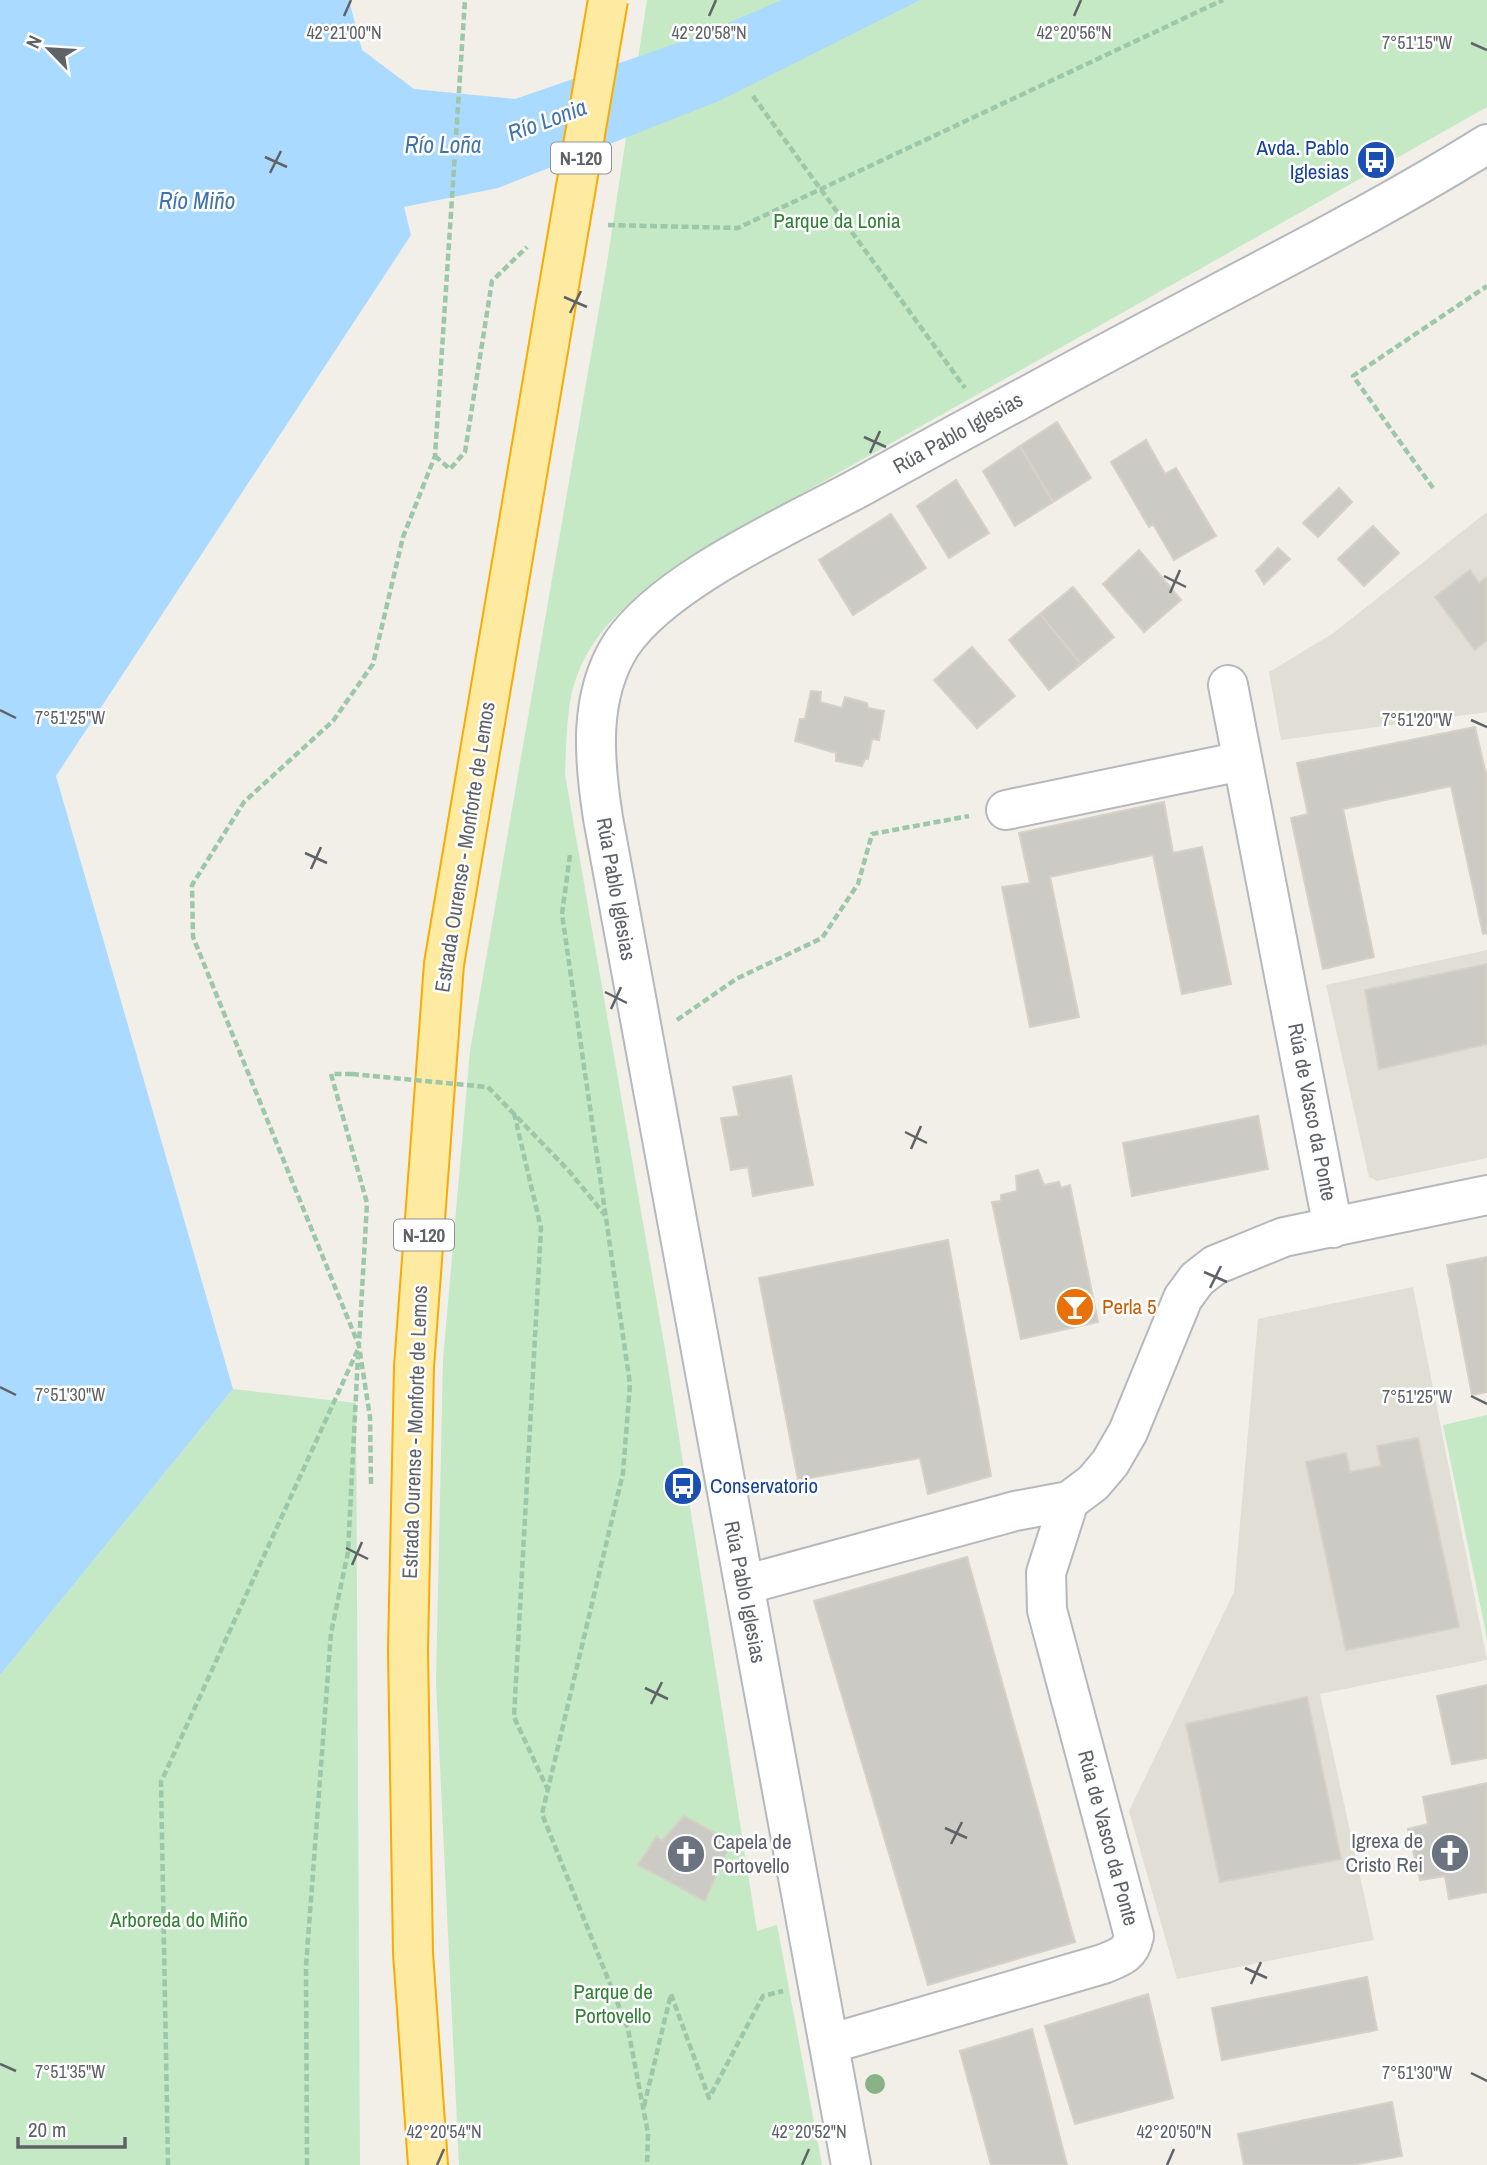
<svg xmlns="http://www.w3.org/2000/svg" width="1487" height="2165" font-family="'Archivo Narrow',sans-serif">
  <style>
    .education { fill: #e1ded6 }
    .green { fill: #c5e8c5 }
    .water { fill: #aadaff }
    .building { fill: #cccac5; stroke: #d6d1c6; stroke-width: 2 }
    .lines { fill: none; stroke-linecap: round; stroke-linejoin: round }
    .minor-casing { stroke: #b5b8bc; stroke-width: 42 }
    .trunk-casing { stroke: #f9ab00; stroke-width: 42 }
    .path { stroke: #9cc7a9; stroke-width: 4.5; stroke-dasharray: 7 3.5; stroke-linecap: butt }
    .minor { stroke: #fff; stroke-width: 38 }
    .trunk { stroke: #feeaa1; stroke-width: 38 }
    .trunk-bridge-casing { stroke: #f9ab00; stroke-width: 42; stroke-linecap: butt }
    .path-bridge { stroke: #9cc7a9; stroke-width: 4.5; stroke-dasharray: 7 3.5; stroke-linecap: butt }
    .trunk-bridge { stroke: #feeaa1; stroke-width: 38 }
    .tree { fill: #89b387 }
    .ticks { fill: none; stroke: #5f6368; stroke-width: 2.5 }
    .labels { text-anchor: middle; stroke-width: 5; stroke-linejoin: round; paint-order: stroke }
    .shield { fill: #fff; stroke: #8f9295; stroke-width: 2 }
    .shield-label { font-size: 19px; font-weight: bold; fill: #5f6368 }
    .transit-label { font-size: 21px; fill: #164399; stroke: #fff; text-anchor: end }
    .park-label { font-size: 21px; fill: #348238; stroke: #fff }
    .street-label { font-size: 21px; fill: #5f6368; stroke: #fff }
    .food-label { font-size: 21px; fill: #c56008; stroke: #fff; text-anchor: start }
    .worship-label { font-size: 21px; fill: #5b616d; stroke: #fff; text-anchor: end }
    .water-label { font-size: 23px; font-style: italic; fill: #4174aa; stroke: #fff }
    .ticks-label { font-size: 18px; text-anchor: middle; fill: #5f6368; stroke: #fff; stroke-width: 5; stroke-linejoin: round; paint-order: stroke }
  </style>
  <rect width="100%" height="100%" fill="#f1efe8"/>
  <!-- education -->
  <path class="education" d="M1487 512V712L1281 740 1269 672 1332 634Z
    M1487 950V1158L1377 1181 1369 1177 1326 985Z
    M1413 1287 1487 1660 1320 1694 1374 1940 1177 1979 1129 1811 1234 1592 1258 1319Z"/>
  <!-- green -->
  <path class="green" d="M647 0H1487V107L723 538C656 580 579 624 569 710 566 731 566 753 565 774L666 1355 757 1931 777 1925 822 2165H459L436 1682 443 1360 470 1051 607 263Z
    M233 1389 356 1403 360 2165H0V1675Z
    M1487 1415V1638L1443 1425Z"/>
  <!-- water -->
  <path class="water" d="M0 0H349L362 50 414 89 515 99 695 37 782 0H920L719 101 498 188 404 207 411 235 56 776 233 1389 0 1675Z"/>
  <!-- building -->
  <path class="building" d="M1057 422 1091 478 1053 502 1020 446Z
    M1146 440 1165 474 1176 468 1216 536 1174 560 1153 524 1149 527 1111 462Z
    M1020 446 1053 502 1015 526 983 471Z
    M956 480 989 533 949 558 917 506Z
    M1339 488 1352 502 1318 537 1303 523Z
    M891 514 926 568 853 615 819 560Z
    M1373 526 1399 553 1364 586 1338 559Z
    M1278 548 1290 559 1264 584 1256 571Z
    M1139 550 1181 600 1144 632 1103 584Z
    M1470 570 1479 583 1487 577V640L1475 650 1435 597Z
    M1073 587 1114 637 1081 664 1040 614Z
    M1040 614 1081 664 1049 690 1009 640Z
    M972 647 1015 696 977 728 934 680Z
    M811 691 821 692 820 702 842 708 845 697 867 703 868 708 884 711 879 740 872 739 868 759H865L862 766 836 761V753L795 741 800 719H805Z
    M1475 727 1487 778V933L1483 934 1451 786 1343 809 1374 957 1323 969 1291 818 1308 814 1297 763Z
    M1164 802 1173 853 1202 847 1231 984 1182 994 1153 855 1050 877 1079 1017 1030 1027 1002 887 1030 883 1019 833Z
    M1487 964V1044L1379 1069 1365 990Z
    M791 1076 813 1185 753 1196 748 1167 731 1170 721 1118 739 1116 733 1087Z
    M1258 1116 1268 1169 1132 1196 1123 1143Z
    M1038 1170 1044 1185 1059 1182 1061 1188 1070 1185 1098 1322 1021 1339 992 1202 1001 1201V1195L1017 1191 1016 1176Z
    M948 1240 991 1476 928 1494 920 1458 798 1480 759 1278Z
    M1487 1257V1392L1472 1395 1447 1265Z
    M1418 1438 1459 1627 1346 1650 1306 1462 1346 1453 1350 1472 1381 1466 1377 1446Z
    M967 1557 1075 1942 928 1985 814 1601Z
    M1487 1685V1758L1452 1764 1437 1696Z
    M1307 1697 1341 1859 1220 1882 1186 1724Z
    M1487 1783V1892L1449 1899 1445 1876 1420 1880 1408 1829 1428 1824 1423 1797Z
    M684 1816 731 1842 705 1901 638 1865 657 1836 662 1841Z
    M1367 1977 1377 2030 1222 2060 1212 2008Z
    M1148 1994 1173 2098 1075 2124 1045 2026Z
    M1032 2029 1067 2165H991L960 2051Z
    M1392 2102 1402 2156 1352 2165H1244L1238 2134Z"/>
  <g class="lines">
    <!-- minor casing -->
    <g class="minor-casing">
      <path id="minor" d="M1228 685 1333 1228
        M1006 810 1242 761
        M744 1585 1015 1511 1069 1501 1093 1483 1110 1463 1128 1432 1183 1298 1197 1279 1215 1265 1284 1237 1487 1195
        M829 2044 1103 1964C1120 1957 1130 1955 1134 1936L1047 1610 1046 1573 1069 1501
        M851 2165 603 818C594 760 588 697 621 645 664 580 792 524 862 486 980 421 1098 357 1217 294 1308 246 1399 199 1487 144"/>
    </g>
    <!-- trunk casing -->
    <g class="trunk-casing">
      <path id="trunk" d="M428 2165 413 1953 408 1650 414 1367 444 964 554 315"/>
    </g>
    <!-- path -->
    <path class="path" d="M753 96 965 388
      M608 225 738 228 1223 0
      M435 456 450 469 465 452 492 281 527 247
      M1433 488 1353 376 1487 286
      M570 855 562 914 630 1384 623 1473 542 1814 628 2029 648 2133 647 2165
      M677 1020 736 979 822 938 858 884 872 834 969 816
      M352 1074H331L367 1203 359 1344
      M488 1087 569 1171 605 1215
      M514 1113 541 1228 514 1717 548 1790
      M371 1484 370 1417 359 1346 193 937 192 885 244 802 333 721 373 664 403 537 435 456 465 0
      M644 2106 671 1994 709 2098 763 1996 783 1991
      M168 2165 161 1782 359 1347
      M307 2165 306 1966 331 1633 348 1552 358 1356"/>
    <!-- minor -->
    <use href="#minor" class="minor"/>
    <!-- trunk -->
    <use href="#trunk" class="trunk"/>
    <!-- trunk-bridge casing -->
    <g class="trunk-bridge-casing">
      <path id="trunk-bridge" d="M554 315 608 0"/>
    </g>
    <!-- path-bridge -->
    <path class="path-bridge" d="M352 1074 488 1087"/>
    <!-- trunk-bridge -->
    <use href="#trunk-bridge" class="trunk-bridge"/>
  </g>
  <!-- trees -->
  <circle class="tree" cx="875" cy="2084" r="10"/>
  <!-- ticks -->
  <path class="ticks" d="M344 16 351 0M709 16 716 0M1074 16 1081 0M1471 43 1487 50M265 157 287 167M270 173 281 151M564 297 587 307M570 313 581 291M864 437 886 447M870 453 880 431M1164 576 1186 587M1170 593 1180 570M0 710 16 718M1471 720 1487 727M305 853 327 863M311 869 321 847M605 992 627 1003M611 1009 621 987M905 1132 927 1143M911 1149 921 1126M1204 1272 1227 1282M1210 1288 1221 1266M0 1387 16 1395M1471 1396 1487 1404M346 1548 368 1559M352 1565 362 1542M645 1688 668 1699M651 1704 662 1682M945 1828 967 1838M951 1844 962 1822M1245 1968 1267 1978M1251 1984 1261 1962M0 2064 16 2071M1471 2073 1487 2081M437 2165 444 2149M802 2165 809 2149M1167 2165 1174 2149"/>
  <!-- icons -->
  <defs>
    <g id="bus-disc" transform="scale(2.0125)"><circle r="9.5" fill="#1a4fb4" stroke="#fff"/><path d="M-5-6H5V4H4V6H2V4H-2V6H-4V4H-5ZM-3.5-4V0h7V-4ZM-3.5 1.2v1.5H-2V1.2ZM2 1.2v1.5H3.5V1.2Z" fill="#fff"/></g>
    <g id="bar-disc" transform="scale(2.0125)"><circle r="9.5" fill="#e8710a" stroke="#fff"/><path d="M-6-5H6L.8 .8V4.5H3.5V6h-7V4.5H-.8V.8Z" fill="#fff"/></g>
    <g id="church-disc" transform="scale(2.0125)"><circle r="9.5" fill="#6b7280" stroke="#fff"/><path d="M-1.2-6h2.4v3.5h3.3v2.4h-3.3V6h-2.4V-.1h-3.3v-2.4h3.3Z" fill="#fff"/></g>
  </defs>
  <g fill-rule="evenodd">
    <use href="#bus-disc" x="1376" y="160"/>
    <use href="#bar-disc" x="1075" y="1307"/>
    <use href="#bus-disc" x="683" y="1486"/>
    <use href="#church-disc" x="1450" y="1853"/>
    <use href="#church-disc" x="686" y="1854"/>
  </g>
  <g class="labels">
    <!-- shield labels -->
    <g class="shield">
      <rect x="551" y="142.5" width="60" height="31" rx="5"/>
      <rect x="394" y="1219.5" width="60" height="31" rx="5"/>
    </g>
    <g class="shield-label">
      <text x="581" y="165">N-120</text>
      <text x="424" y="1242">N-120</text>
    </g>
    <!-- transit labels -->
    <g class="transit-label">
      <text x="1349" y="155">Avda. Pablo<tspan x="1349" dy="24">Iglesias</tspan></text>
      <text x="710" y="1493" text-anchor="start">Conservatorio</text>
    </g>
    <!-- park labels -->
    <g class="park-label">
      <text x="837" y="228">Parque da Lonia</text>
      <text x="179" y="1927">Arboreda do Miño</text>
      <text x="613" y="1999">Parque de<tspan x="613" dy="24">Portovello</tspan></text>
    </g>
    <!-- street labels -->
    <g class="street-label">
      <text transform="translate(958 433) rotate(-29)" y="7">Rúa Pablo Iglesias</text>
      <text transform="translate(465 847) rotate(-81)" y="7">Estrada Ourense - Monforte de Lemos</text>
      <text transform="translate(616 889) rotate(80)" y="7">Rúa Pablo Iglesias</text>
      <text transform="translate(1312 1112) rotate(79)" y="7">Rúa de Vasco da Ponte</text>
      <text transform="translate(415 1432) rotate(-88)" y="7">Estrada Ourense - Monforte de Lemos</text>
      <text transform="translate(745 1592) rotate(79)" y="7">Rúa Pablo Iglesias</text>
      <text transform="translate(1108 1838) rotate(75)" y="7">Rúa de Vasco da Ponte</text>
    </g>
    <!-- food labels -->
    <g class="food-label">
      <text x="1102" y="1314">Perla 5</text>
    </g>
    <!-- worship labels -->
    <g class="worship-label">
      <text x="1423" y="1848">Igrexa de<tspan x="1423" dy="24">Cristo Rei</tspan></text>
      <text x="713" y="1849" text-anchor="start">Capela de<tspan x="713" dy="24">Portovello</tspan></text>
    </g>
    <!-- water labels -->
    <g class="water-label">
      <text transform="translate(547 120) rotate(-20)" y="8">Río Lonia</text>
      <text x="443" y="153">Río Loña</text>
      <text x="197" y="209">Río Miño</text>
    </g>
  </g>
  <g class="ticks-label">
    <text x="344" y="39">42°21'00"N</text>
    <text x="709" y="39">42°20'58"N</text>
    <text x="1074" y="39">42°20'56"N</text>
    <text x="1417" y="49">7°51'15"W</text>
    <text x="70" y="724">7°51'25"W</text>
    <text x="1417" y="726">7°51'20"W</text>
    <text x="70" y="1401">7°51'30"W</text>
    <text x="1417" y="1403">7°51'25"W</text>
    <text x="70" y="2078">7°51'35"W</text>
    <text x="1417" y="2079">7°51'30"W</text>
    <text x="444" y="2138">42°20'54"N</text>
    <text x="809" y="2138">42°20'52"N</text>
    <text x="1174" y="2138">42°20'50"N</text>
  </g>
  <!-- north arrow -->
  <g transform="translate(49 49) rotate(295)" stroke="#ffffff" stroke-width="5" paint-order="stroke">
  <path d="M0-5L12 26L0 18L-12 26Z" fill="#5f6368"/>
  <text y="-10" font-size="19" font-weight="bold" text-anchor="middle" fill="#5f6368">N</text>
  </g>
  <!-- scale -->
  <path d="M18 2137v10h107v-10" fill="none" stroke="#5f6368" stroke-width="3.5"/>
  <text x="28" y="2137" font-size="21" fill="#5f6368" stroke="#ffffff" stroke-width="5" paint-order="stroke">20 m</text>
</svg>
